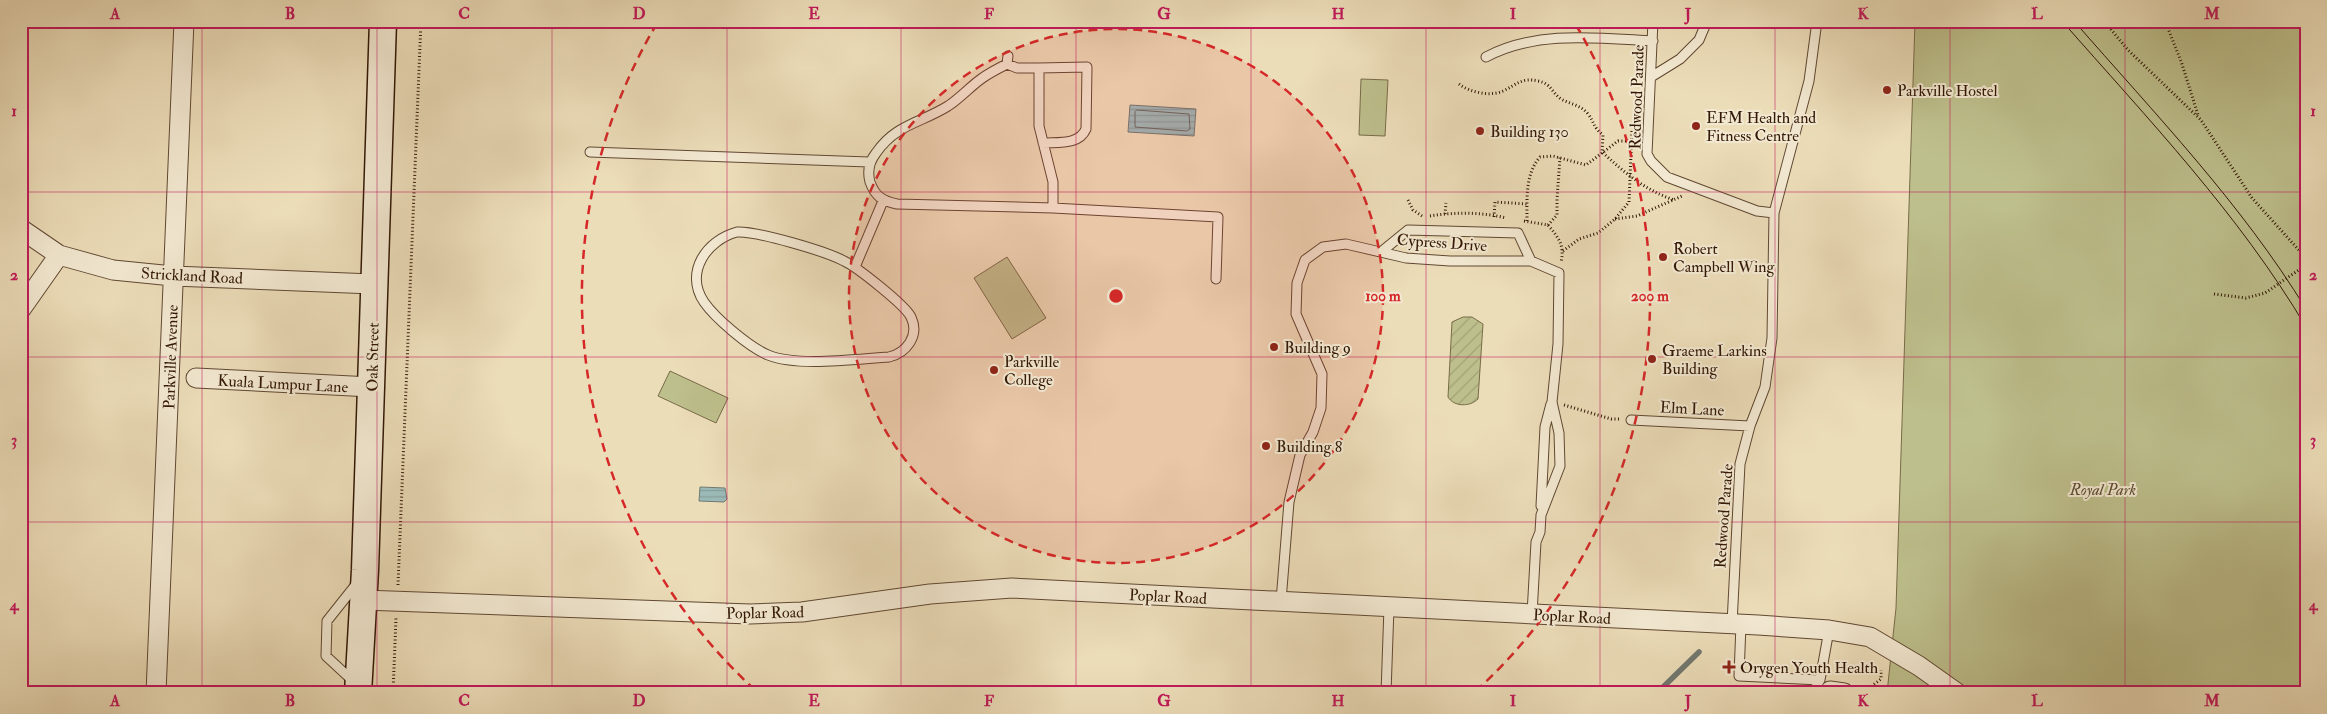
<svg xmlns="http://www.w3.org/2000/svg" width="2327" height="714" font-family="'IM FELL Double Pica',serif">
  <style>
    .green { fill: #bdbf8c; stroke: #786b48 }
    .garden { fill: url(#garden-furrows); stroke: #786b48 }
    .water { fill: url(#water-rules); stroke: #717970 }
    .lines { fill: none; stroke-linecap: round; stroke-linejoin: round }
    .shore { stroke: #66685e; stroke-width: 1 }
    .stream { stroke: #717970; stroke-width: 5.5 }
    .lane-casing { stroke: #604832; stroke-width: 11 }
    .street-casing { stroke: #604832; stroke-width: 21 }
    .secondary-casing { stroke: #321705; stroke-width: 29 }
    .path { stroke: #321705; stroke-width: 3; stroke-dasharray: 1 2.5; stroke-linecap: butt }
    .lane { stroke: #f3e9d2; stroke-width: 9 }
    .street { stroke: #f3e9d2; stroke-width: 19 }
    .secondary { stroke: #f3e9d2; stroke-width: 26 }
    .tram { stroke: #321705; stroke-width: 1 }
    .grid { fill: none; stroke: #c2185b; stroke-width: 1; stroke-opacity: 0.55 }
    .ring { fill: none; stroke: #d62828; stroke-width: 2.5; stroke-dasharray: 9 6 }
    .poi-dot { fill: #8f2418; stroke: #f3e9d2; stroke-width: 2 }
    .labels { text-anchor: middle; stroke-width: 4; stroke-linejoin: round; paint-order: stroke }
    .poi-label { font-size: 16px; fill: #321705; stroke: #f3e9d2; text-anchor: start }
    .street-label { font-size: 16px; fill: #321705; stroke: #f3e9d2 }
    .park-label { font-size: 16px; font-style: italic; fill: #5c492e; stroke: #f3e9d2 }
    .centre { fill: #d62828; stroke: #f3e9d2; stroke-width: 2.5 }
    .ring-label { font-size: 15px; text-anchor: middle; font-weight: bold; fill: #d62828; stroke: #f3e9d2; stroke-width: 4; stroke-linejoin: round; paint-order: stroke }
    .neatline { fill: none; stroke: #c2185b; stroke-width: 2 }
    .grid-label { font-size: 16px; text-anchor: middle; font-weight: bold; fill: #c2185b }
  </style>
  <defs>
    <pattern id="garden-furrows" width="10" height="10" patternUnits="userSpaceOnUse" patternTransform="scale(1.25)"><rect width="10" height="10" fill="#bdbf8c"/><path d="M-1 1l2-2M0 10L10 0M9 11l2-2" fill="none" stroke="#a3a377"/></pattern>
    <pattern id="water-rules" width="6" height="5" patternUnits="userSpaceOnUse" patternTransform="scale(1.25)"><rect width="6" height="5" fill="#9bbab7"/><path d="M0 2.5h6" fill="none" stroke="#869f9c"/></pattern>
  </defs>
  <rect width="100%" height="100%" fill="#ecddb9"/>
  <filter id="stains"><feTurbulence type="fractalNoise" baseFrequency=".004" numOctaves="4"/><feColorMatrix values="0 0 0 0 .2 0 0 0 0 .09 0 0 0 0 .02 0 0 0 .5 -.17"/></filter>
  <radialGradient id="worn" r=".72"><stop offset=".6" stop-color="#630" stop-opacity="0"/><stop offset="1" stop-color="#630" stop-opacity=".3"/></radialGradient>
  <!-- green -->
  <path class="green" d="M1915 21H2306V693H1887L1896 608Z
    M1361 79 1388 80 1385 136 1359 135Z
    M1007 257 1046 318 1012 339 974 278Z
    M670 371 728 398 716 423 658 396Z"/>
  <!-- garden -->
  <path class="garden" d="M1463 317H1472L1483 324 1478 399C1470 407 1454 407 1448 397L1452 322Z"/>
  <!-- water -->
  <path class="water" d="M1130 105 1196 109 1194 136 1128 132Z
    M700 487 725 488 727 499 724 502 699 501Z"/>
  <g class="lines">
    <!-- shore -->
    <path class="shore" d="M1137 110 1189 114 1190 129 1187 131 1135 127V112Z"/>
    <!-- stream -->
    <path class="stream" d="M1657 693 1699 652"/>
    <!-- lane casing -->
    <g class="lane-casing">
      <path id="lane" d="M1653 21 1647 154 1651 161 1667 177 1757 211 1774 213
        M1008 56 1007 64C999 68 989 73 981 79 970 87 960 98 948 106 921 123 896 124 876 153 869 162 867 171 870 182 875 196 882 201 897 204L1053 208 1218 217 1216 279
        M1486 57C1536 30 1598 38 1653 41
        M1007 64 1017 68H1039V126L1053 182V208
        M1039 68 1087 67 1086 129C1079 145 1059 142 1043 143
        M1651 77 1680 59 1699 40 1707 21
        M590 152 869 162
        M737 232C757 231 825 251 844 261 857 267 905 305 911 317 920 336 906 353 889 357 856 359 797 367 768 355 749 347 715 318 704 302 684 272 707 240 737 232Z
        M1381 252 1408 230 1518 233 1531 261
        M855 267 883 201
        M1631 420 1750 426
        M1541 506 1545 427 1551 404
        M1281 601 1289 502 1300 455 1313 432 1321 408 1322 374 1296 314 1297 283 1305 260 1323 247 1346 244 1406 258 1450 261H1531L1559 273 1558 344 1552 402 1559 433 1560 466 1541 515 1540 532 1536 542 1532 614
        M1732 624 1740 464 1750 426 1765 387 1772 338 1774 213 1809 81 1817 21
        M1741 624 1739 676 1820 680
        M353 681 326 656 327 621 358 582
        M1386 693 1389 607
        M1812 693 1820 680 1829 630"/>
    </g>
    <!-- street casing -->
    <g class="street-casing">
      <path id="street" d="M21 229 59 255 113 270 173 276 373 284
        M21 309 59 255
        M196 378 371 387
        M363 600 750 614 802 612 930 594 1012 588 1758 625 1829 630 1870 637 1919 666 1957 693
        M1830 691 1844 693
        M156 693 184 21"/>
    </g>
    <!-- secondary casing -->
    <g class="secondary-casing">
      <path id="secondary" d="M358 693 365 570 383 21"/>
    </g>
    <!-- path -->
    <path class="path" d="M2104 21 2128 50 2201 120 2252 198 2306 258
      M2165 21 2181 61 2198 115
      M1459 84C1469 92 1490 97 1503 91 1516 85 1522 77 1538 81 1551 83 1552 93 1561 99 1570 104 1581 105 1588 114 1595 123 1592 126 1603 135L1602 152C1625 173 1645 190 1674 200
      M1408 200 1413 210 1422 216
      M1445 214 1446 203
      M1430 216C1454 212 1482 212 1506 218
      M1494 217 1495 202 1527 204
      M1615 219 1637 216 1682 196
      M1524 221 1548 225C1558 237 1565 245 1561 262
      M1527 221C1527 199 1525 174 1540 157L1553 156 1586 165 1618 141H1632
      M1548 225 1557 215V199L1560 157
      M1563 251 1579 239 1598 233 1615 219 1629 202 1632 130H1636
      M2214 294 2246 298 2265 293 2306 265
      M1564 405 1611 419H1619
      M398 585 421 21
      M393 693 396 618
      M1863 693 1881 679V670"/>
    <!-- lane -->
    <use href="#lane" class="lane"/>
    <!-- street -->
    <use href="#street" class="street"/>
    <!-- secondary -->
    <use href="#secondary" class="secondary"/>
    <!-- tram -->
    <path class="tram" d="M2062 21C2148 119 2239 214 2306 327
      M2074 21C2155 114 2241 203 2306 309"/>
  </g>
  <!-- grid -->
  <path class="grid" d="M202 21V693M377 21V693M552 21V693M727 21V693M901 21V693M1076 21V693M1251 21V693M1426 21V693M1600 21V693M1775 21V693M1950 21V693M2125 21V693M21 192H2306M21 357H2306M21 522H2306"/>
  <!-- distance rings -->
  <circle cx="1116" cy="296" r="267" fill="#d62828" fill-opacity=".12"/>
  <g class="ring">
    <circle cx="1116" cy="296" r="267"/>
    <path d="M755 690A534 534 0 0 1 656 25M1576 25A534 534 0 0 1 1477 690"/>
  </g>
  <!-- markers -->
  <g class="poi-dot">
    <circle cx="1887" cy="90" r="5"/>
    <circle cx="1696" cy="126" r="5"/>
    <circle cx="1480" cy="131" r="5"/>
    <circle cx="1663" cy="257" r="5"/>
    <circle cx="1274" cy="347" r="5"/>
    <circle cx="1652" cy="359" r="5"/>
    <circle cx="994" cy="370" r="5"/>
    <circle cx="1266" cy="446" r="5"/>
    <path d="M1726.5 659.5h5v5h5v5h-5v5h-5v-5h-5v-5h5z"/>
  </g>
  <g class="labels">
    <!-- poi labels -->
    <g class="poi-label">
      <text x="1897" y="96">Parkville Hostel</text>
      <text x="1706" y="123">EFM Health and<tspan x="1706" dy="18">Fitness Centre</tspan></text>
      <text x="1490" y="137">Building 130</text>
      <text x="1673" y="254">Robert<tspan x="1673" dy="18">Campbell Wing</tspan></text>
      <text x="1284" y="353">Building 9</text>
      <text x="1662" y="356">Graeme Larkins<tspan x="1662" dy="18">Building</tspan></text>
      <text x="1004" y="367">Parkville<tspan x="1004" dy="18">College</tspan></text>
      <text x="1276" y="452">Building 8</text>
      <text x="1740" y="673">Orygen Youth Health</text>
    </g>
    <!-- street labels -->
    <g class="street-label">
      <text transform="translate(1636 97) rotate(-88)" y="6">Redwood Parade</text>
      <text transform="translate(1442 242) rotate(4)" y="6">Cypress Drive</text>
      <text transform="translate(192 275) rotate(3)" y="6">Strickland Road</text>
      <text transform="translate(170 357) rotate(-88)" y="6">Parkville Avenue</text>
      <text transform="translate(372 357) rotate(-89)" y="6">Oak Street</text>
      <text transform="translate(283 383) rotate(3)" y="6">Kuala Lumpur Lane</text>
      <text transform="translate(1692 408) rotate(3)" y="6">Elm Lane</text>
      <text transform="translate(1723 516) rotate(-86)" y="6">Redwood Parade</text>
      <text transform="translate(1168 596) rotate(3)" y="6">Poplar Road</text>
      <text transform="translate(765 612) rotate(-1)" y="6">Poplar Road</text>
      <text transform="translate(1572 616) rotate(3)" y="6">Poplar Road</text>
    </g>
    <!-- park labels -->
    <g class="park-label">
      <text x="2103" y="495">Royal Park</text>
    </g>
  </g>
  <circle cx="1116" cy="296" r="8" class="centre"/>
  <g class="ring-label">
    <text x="1383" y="301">100 m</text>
    <text x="1650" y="301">200 m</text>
  </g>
  <!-- margin -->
  <rect width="2327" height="714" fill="none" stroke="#ecddb9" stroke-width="55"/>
  <rect x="28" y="28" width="2272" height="658" class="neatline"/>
  <g class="grid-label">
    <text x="115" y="19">A</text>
    <text x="290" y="19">B</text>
    <text x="464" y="19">C</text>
    <text x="639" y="19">D</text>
    <text x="814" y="19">E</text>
    <text x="989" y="19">F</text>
    <text x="1164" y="19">G</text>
    <text x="1338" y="19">H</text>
    <text x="1513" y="19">I</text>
    <text x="1688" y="19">J</text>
    <text x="1863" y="19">K</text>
    <text x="2037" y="19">L</text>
    <text x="2212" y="19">M</text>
    <text x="14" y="116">1</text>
    <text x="2313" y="116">1</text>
    <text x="14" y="280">2</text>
    <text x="2313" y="280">2</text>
    <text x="14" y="445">3</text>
    <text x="2313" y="445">3</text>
    <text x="14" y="610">4</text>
    <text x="2313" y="610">4</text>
    <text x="115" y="706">A</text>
    <text x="290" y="706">B</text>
    <text x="464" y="706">C</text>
    <text x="639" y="706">D</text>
    <text x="814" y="706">E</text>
    <text x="989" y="706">F</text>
    <text x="1164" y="706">G</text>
    <text x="1338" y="706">H</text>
    <text x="1513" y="706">I</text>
    <text x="1688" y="706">J</text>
    <text x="1863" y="706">K</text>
    <text x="2037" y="706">L</text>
    <text x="2212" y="706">M</text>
  </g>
  <rect width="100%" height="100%" filter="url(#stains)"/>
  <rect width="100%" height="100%" fill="url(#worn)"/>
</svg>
